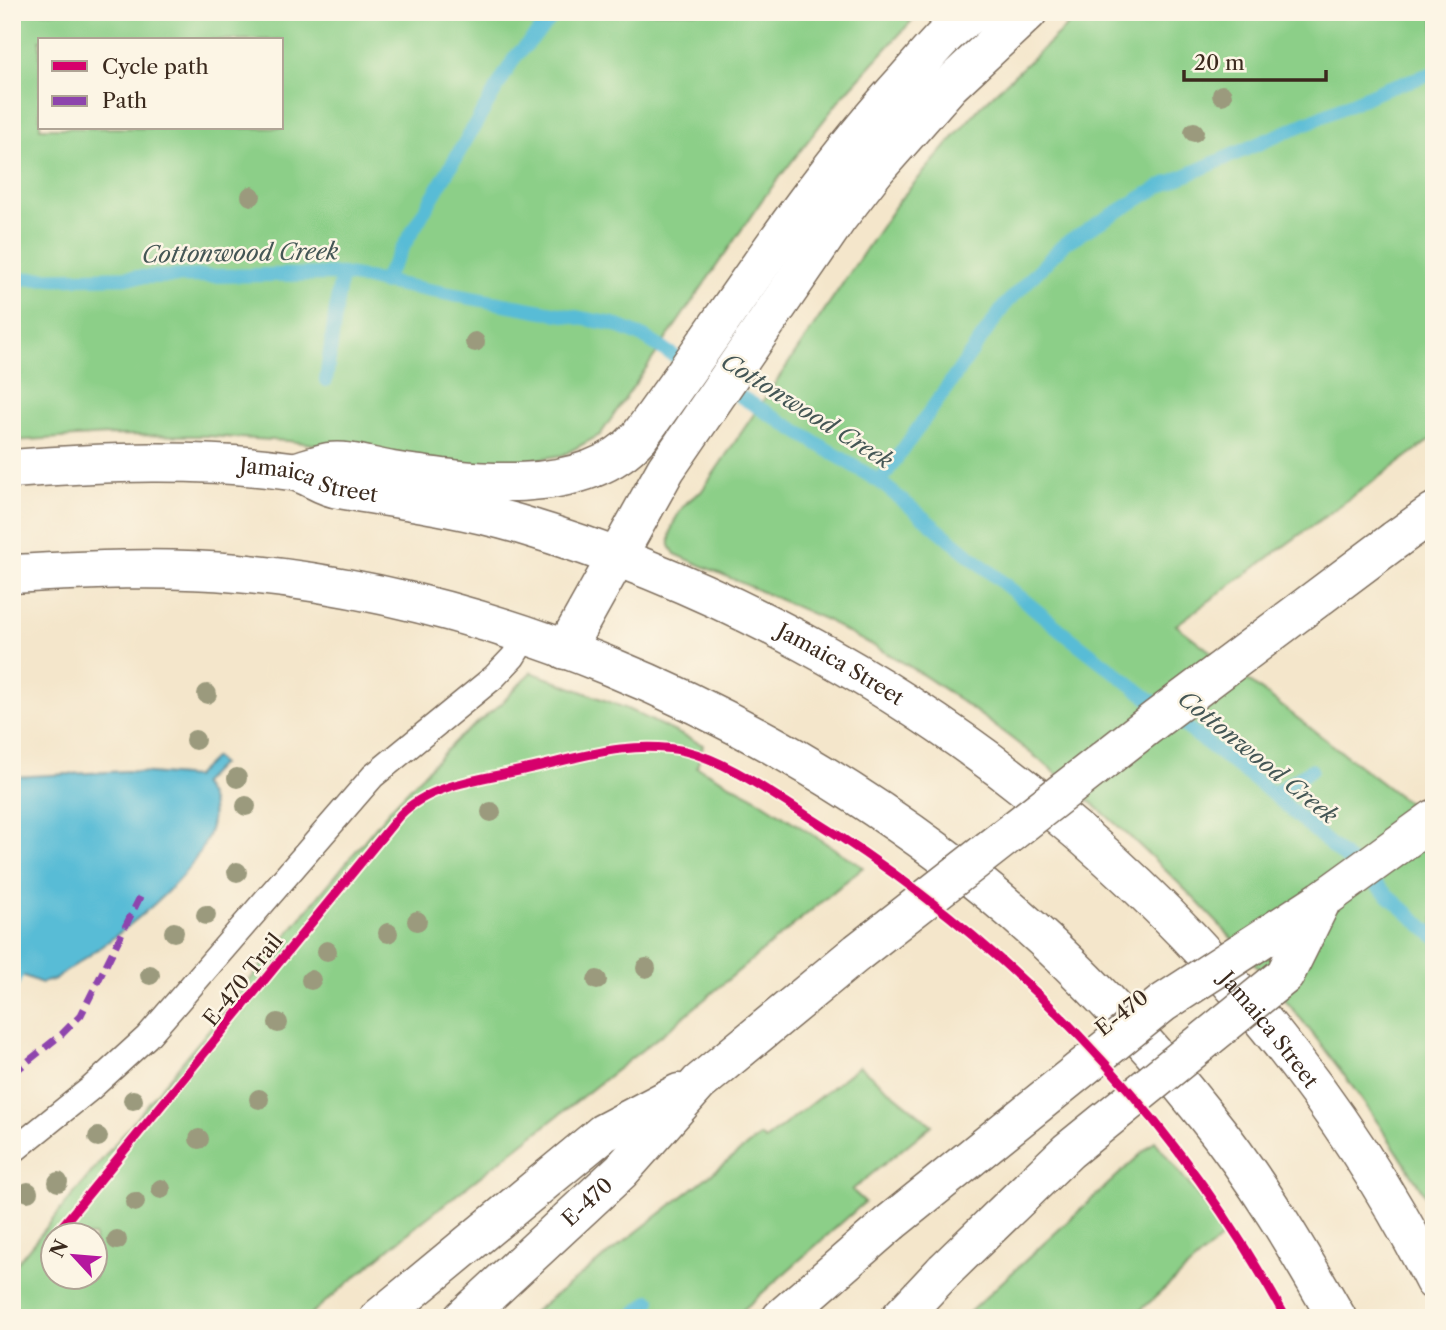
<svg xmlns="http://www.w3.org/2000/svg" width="1446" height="1330" font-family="'Libre Caslon Text',serif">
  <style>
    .green { fill: #8ccf88; stroke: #647c53; stroke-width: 2; fill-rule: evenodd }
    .water { fill: #58bcd6; stroke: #4a737a; stroke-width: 2 }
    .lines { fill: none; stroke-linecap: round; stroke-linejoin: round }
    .stream { stroke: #58bcd6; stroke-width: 14 }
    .lane-casing { stroke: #7c6c5b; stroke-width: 27 }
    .secondary-casing { stroke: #7c6c5b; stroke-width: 41 }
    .highway-casing { stroke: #7c6c5b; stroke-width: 41 }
    .lane { stroke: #fff; stroke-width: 24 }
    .secondary { stroke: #fff; stroke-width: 38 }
    .highway { stroke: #fff; stroke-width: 38 }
    .highway-bridge-casing { stroke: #7c6c5b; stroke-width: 41; stroke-linecap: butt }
    .highway-bridge { stroke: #fff; stroke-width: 38 }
    .quiet { stroke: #8e44ad; stroke-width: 7; stroke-dasharray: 14 7; stroke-linecap: butt }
    .cycleway-casing { stroke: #fcf5e5; stroke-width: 13 }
    .cycleway { stroke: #d6006c; stroke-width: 9 }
    .tree { fill: #9b9a7d }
    .labels { text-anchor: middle; stroke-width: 5; stroke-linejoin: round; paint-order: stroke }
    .street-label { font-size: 21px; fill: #3b2a1e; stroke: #fcf5e5 }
    .water-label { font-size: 23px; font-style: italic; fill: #445655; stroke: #fcf5e5 }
  </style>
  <rect width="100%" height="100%" fill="#fcf5e5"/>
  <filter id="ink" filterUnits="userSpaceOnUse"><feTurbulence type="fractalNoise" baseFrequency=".0143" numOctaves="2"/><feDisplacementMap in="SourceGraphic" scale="14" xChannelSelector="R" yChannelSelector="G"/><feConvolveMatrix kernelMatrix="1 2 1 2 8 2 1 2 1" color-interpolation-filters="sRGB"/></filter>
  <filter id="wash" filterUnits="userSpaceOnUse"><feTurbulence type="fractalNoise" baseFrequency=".00686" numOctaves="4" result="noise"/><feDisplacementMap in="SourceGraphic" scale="28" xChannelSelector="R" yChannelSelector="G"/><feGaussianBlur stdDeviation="1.57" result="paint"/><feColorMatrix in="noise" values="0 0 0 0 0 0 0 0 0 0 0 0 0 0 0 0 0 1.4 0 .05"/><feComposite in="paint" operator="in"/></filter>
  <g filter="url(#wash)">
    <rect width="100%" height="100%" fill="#f4e6cb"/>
    <!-- green -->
    <path class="green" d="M12 12H920L842 97 762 200 600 435 563 455 492 467 288 441 208 436 108 435 12 441ZM40 40H282V128H40Z
      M1082 12H1434V437L1176 625 1434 823V1210C1321 1023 1182 866 1007 735 966 704 924 673 879 649 861 639 845 633 829 621L675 554 670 546C668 525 682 502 701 492L898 202 980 107Z
      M531 672 625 708 703 745 697 767 751 795 863 867 669 1029 419 1224 306 1318H12V1269L392 807 456 740 502 703ZM52 1236H94V1278H52Z
      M859 1066 932 1125 852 1190 865 1202 734 1318H526L760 1136 765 1140Z
      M1155 1141 1227 1233 1132 1318H963Z"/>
    <!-- water -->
    <path class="water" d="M215 757 221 764 201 784C256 847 97 951 53 980L41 983 12 971V777L128 771 194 777Z"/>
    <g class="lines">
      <!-- stream -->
      <path class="stream" d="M12 279 341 274 613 324 644 337 690 366
        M382 283 515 57 558 12
        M326 380 341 274
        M725 387 880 482 1069 637 1273 794 1434 936
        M880 482 1005 305 1065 243 1159 187 1387 88 1434 73
        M1273 794 1311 770
        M12 984 24 956
        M630 1318 650 1301"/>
    </g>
  </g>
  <g filter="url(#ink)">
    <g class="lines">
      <!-- lane casing -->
      <g class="lane-casing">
        <path id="lane" d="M12 1152 90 1089 147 1037 373 776 494 677 513 657 526 636"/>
      </g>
      <!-- secondary casing -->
      <g class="secondary-casing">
        <g id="secondary">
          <path id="s1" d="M12 469C104 462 199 458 291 471 308 473 321 487 339 489 399 499 459 507 518 524 906 639 1250 920 1434 1281"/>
          <path d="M12 574C87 570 163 566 238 573 491 596 739 704 942 855 1041 928 1129 1019 1205 1115 1256 1178 1297 1248 1337 1318"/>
        </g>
      </g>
      <!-- highway casing -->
      <g class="highway-casing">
        <g id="highway">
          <path d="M297 471C308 468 318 464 329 462 347 459 373 468 392 471 466 482 583 500 639 437 728 316 805 189 907 78 926 57 950 25 976 12"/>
          <path d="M1395 540 1434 512"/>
          <path d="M565 650 666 469 838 218 876 169 950 85 1028 12"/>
          <path d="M1322 900 1434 819"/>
          <path d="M379 1318 603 1133 679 1093"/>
          <path id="s2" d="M463 1318 621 1171 699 1083 858 952"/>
          <path d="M781 1318 890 1223"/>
          <path d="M900 1318 944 1271"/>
        </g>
      </g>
      <!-- lane -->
      <use href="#lane" class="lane"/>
      <!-- secondary -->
      <use href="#secondary" class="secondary"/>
      <!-- highway -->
      <use href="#highway" class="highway"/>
      <!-- highway-bridge casing -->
      <g class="highway-bridge-casing">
        <path id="highway-bridge" d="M858 952 1155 720 1395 540
          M890 1223 1163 1003 1322 900
          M944 1271 1068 1151 1285 975 1321 902"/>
      </g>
      <!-- highway-bridge -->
      <use href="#highway-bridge" class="highway-bridge"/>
      <!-- quiet -->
      <path class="quiet" d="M12 1074 62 1034 81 1015 140 897"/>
      <!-- cycleway casing -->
      <g class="cycleway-casing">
        <path id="cycleway" d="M54 1236 400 815C431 783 485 779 527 769 578 758 632 739 685 751 727 761 769 792 806 815 1007 939 1172 1110 1286 1318"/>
      </g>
      <!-- cycleway -->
      <use href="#cycleway" class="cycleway"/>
    </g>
    <!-- trees -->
    <g class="tree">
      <circle cx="1222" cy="95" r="10"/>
      <circle cx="1194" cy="132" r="10"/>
      <circle cx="251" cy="196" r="10"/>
      <circle cx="475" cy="342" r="10"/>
      <circle cx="207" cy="694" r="10"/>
      <circle cx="195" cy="740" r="10"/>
      <circle cx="237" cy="778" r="10"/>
      <circle cx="246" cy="806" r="10"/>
      <circle cx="491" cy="812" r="10"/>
      <circle cx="237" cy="872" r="10"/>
      <circle cx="206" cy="915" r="10"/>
      <circle cx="417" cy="921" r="10"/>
      <circle cx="174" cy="932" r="10"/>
      <circle cx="388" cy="933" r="10"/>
      <circle cx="327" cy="951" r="10"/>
      <circle cx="646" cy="968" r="10"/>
      <circle cx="150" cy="975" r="10"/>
      <circle cx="311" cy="980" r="10"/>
      <circle cx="597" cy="980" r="10"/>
      <circle cx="278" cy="1023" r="10"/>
      <circle cx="259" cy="1099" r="10"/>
      <circle cx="133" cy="1100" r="10"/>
      <circle cx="98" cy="1137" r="10"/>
      <circle cx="199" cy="1139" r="10"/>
      <circle cx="58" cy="1182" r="10"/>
      <circle cx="161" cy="1189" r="10"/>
      <circle cx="28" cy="1192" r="10"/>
      <circle cx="135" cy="1202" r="10"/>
      <circle cx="117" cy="1240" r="10"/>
    </g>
  </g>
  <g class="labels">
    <!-- street labels -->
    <g class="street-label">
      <text dy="7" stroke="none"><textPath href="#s1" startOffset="299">Jamaica Street</textPath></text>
      <text dy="7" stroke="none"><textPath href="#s1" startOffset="866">Jamaica Street</textPath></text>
      <text transform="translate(243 980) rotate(-51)" y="7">E-470 Trail</text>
      <text transform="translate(1122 1013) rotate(-38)" y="7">E-470</text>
      <text dy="7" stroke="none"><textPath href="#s1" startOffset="1433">Jamaica Street</textPath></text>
      <text dy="7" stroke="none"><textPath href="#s2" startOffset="170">E-470</textPath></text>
    </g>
    <!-- water labels -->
    <g class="water-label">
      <text transform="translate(240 253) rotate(-1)" y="8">Cottonwood Creek</text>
      <text transform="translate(807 411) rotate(32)" y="8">Cottonwood Creek</text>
      <text transform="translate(1258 757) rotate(39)" y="8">Cottonwood Creek</text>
    </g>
  </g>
  <!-- margin -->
  <rect width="1446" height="1330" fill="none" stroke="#fcf5e5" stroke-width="42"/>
  <!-- legend -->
  <rect x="38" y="38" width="245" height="91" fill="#fcf5e5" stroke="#afa495" stroke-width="2"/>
  <rect x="52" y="61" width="35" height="10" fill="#d6006c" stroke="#afa495" stroke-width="2"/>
  <text x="102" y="74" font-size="21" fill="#3b2a1e">Cycle path</text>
  <rect x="52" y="96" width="35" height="10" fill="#8e44ad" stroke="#afa495" stroke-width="2"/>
  <text x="102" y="108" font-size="21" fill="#3b2a1e">Path</text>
  <!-- north arrow -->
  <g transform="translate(74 1256) rotate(296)"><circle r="33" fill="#fcf5e5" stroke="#afa495" stroke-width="2"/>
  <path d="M0-5L12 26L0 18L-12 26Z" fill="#b5179e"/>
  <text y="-10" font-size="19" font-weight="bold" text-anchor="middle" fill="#3b2a1e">N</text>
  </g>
  <!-- scale -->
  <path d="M1184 70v10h142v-10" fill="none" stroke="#3b2a1e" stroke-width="3.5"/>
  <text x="1194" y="70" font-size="21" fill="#3b2a1e" stroke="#fcf5e5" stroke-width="5" paint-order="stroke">20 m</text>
</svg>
